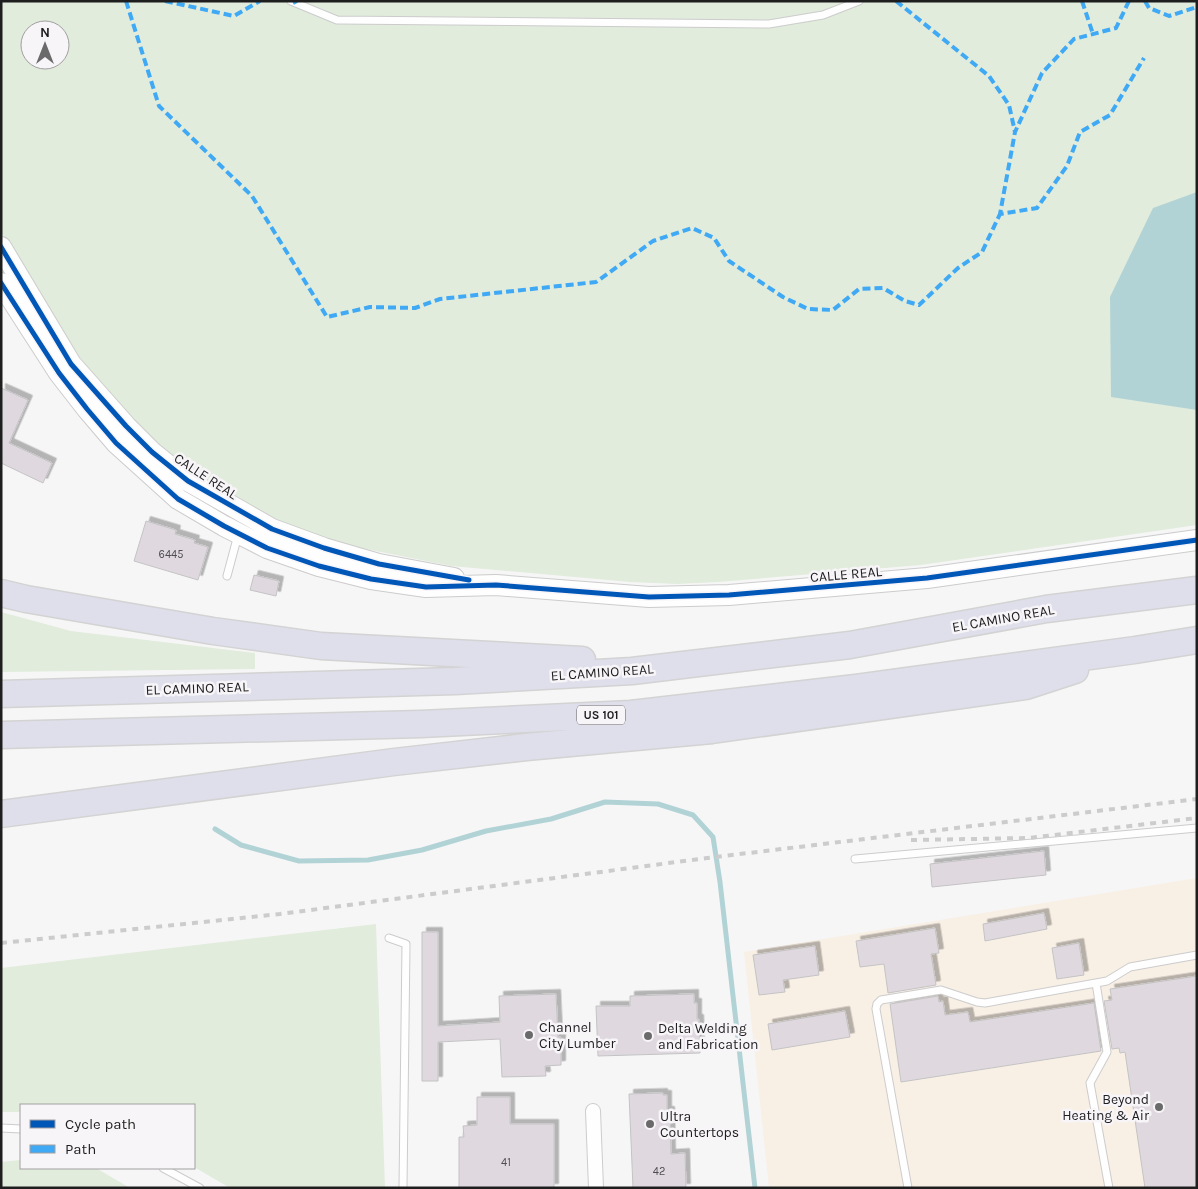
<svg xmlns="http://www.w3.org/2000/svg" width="1198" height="1189" font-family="Karla,sans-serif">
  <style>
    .industrial { fill: #f8efe5 }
    .green { fill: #e1ecdc; fill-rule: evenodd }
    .water { fill: #b2d3d6 }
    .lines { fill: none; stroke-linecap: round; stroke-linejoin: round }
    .stream { stroke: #b2d3d6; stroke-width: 5 }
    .building { fill: #dfd9df; stroke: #c4c3c4; filter: url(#shadow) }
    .lane-casing { stroke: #cdcccd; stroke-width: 9 }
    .street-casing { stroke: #cdcccd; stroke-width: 16 }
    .secondary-casing { stroke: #cdcccd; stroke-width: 22 }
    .highway-casing { stroke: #d3d3d3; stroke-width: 29 }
    .lane { stroke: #fefefe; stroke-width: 7 }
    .street { stroke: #fefefe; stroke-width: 14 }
    .secondary { stroke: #fefefe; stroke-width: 20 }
    .highway { stroke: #dedfeb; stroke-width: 26 }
    .rail { stroke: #cdcccd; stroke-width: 4; stroke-dasharray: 6 6; stroke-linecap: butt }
    .quiet { stroke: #3fa9f5; stroke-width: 4; stroke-dasharray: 8 4; stroke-linecap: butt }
    .cycleway-casing { stroke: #f8f5f8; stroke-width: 8 }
    .cycleway { stroke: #0057b8; stroke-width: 5 }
    .poi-dot { fill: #6b6a6b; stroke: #f8f5f8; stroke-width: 2 }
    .labels { text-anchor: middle; stroke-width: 5; stroke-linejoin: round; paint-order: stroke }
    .number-label { font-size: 11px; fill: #4f4d4f }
    .shield { fill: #f8f5f8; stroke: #605e60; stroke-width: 1 }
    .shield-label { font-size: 12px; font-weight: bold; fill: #1f1e1f }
    .street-label { font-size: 14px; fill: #1f1e1f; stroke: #f8f5f8 }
    .poi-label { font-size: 14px; fill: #1f1e1f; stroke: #f8f5f8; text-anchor: start }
  </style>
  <defs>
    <filter id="shadow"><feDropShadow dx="4.5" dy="-4.5" stdDeviation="0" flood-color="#0004"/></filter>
  </defs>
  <rect width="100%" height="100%" fill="#f7f6f7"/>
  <!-- industrial -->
  <path class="industrial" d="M1197 878V1188H769L744 952Z"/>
  <!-- green -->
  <path class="green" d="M1 1H1197V525L921 565 718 582 677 584 630 582 451 566 361 548 321 537 279 522 236 501 186 468 145 434 97 381 82 361 1 232ZM30 30H60V60H30Z
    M1 612 71 631 255 653V669L1 672Z
    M376 924 385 1188H230L194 1167V1105H21V1112H1V968Z
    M21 1160V1168H96L130 1188H1V1162Z"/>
  <!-- water -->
  <path class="water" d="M1197 192V410L1111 397 1110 297 1153 208Z"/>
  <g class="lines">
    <!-- stream -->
    <path class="stream" d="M215 829 241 845 299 861 368 860 422 850 486 831 551 819 605 802 658 804 693 815 713 837 720 882 755 1188"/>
  </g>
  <!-- building -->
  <path class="building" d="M1 388 28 400 9 443 52 463 43 483 1 463Z
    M146 521 176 530 175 534 195 540 194 543 208 547 198 580 134 561Z
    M254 575 279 581 276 596 250 590Z
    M1044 851 1046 875 932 887 930 864Z
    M1044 913 1047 929 985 941 983 924Z
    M935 928 939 953 931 954 936 985 888 993 884 964 860 967 856 941Z
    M422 932H438V1026L500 1022 499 996 556 994 558 1037H561V1065L545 1066 546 1076 502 1077 500 1039 438 1042V1081H422Z
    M1079 943 1084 975 1057 979 1052 948Z
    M815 946 819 975 783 980 785 992 759 995 753 955Z
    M1197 976V1188H1145L1125 1052 1120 1053 1119 1048 1112 1049 1104 1001 1112 1000 1110 989Z
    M694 994V1003H697V1019H699L700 1053 598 1056 596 1006H630V996Z
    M938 996 939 1002 943 1001 945 1015 968 1012 970 1022 1094 1003 1101 1051 901 1082 890 1004Z
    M845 1011 850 1037 772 1050 768 1024Z
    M663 1093V1095H667V1111H670L671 1154 685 1153 686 1188H633L629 1094Z
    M477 1097H510V1124H554V1188H459V1137H464L463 1126 477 1125Z"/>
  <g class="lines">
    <!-- lane casing -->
    <g class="lane-casing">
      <path id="lane" d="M291 1 337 20 769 24 823 15 859 1
        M227 576 238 535
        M855 859 1197 828
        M389 938 406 944 403 1188
        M1096 983 1107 1052 1090 1083 1109 1188
        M1 1128 21 1129
        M163 1168 200 1188
        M908 1188 876 1009 877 1004 881 1000 941 990 977 1002 985 1003 1107 981 1130 967 1197 955"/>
    </g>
    <!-- street casing -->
    <g class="street-casing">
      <path id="street" d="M593 1111 596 1188"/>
    </g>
    <!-- secondary casing -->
    <g class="secondary-casing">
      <path id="secondary" d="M1 247 71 364 126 426 152 452 188 481 272 529 324 548 379 564 454 578
        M1 283 59 373 87 409 116 443 178 499 224 526 267 548 319 566 371 579 426 587 496 585 649 597 729 595 927 578 1197 540"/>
    </g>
    <!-- highway casing -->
    <g class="highway-casing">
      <path id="highway" d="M1 593 26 599 213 631 321 646 582 660
        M1 694 455 681 632 671 850 645 1046 609 1197 590
        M1 735 421 724 631 714 856 688 1135 650 1197 640
        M1 814 394 762 526 747 712 730 1026 686 1075 670"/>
    </g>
    <!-- lane -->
    <use href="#lane" class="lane"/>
    <!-- street -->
    <use href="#street" class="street"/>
    <!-- secondary -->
    <use href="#secondary" class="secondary"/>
    <!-- highway -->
    <use href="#highway" class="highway"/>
    <!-- rail -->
    <path class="rail" d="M911 840 1029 838 1197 818
      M1 943 280 914 707 858 1197 799"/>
    <!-- quiet -->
    <path class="quiet" d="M126 1 159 106 252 196 327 317 370 307 415 308 440 299 596 282 653 241 692 228 714 238 729 261 783 297 808 309 833 310 859 289 883 288 905 301 919 305 958 268 982 252 1000 214
      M165 1 234 16 260 1
      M896 1 989 76 1009 105 1015 132
      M1082 1 1093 34
      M1129 1 1116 28 1074 39 1042 73 1015 132 1000 214 1037 208 1067 166 1080 132 1110 115 1144 58
      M1145 1 1149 8 1169 16 1197 7
      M293 3 297 1"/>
    <!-- cycleway casing -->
    <g class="cycleway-casing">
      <path id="cycleway" d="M1 247 71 364 126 426 152 452 188 481 272 529 324 548 379 564 469 580
        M1 283 59 373 87 409 116 443 178 499 224 526 267 548 319 566 371 579 426 587 496 585 649 597 729 595 927 578 1197 540"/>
    </g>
    <!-- cycleway -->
    <use href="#cycleway" class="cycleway"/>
  </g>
  <!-- markers -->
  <g class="poi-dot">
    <circle cx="529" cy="1035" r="5"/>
    <circle cx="648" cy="1036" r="5"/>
    <circle cx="1159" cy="1107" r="5"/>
    <circle cx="650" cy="1124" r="5"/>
  </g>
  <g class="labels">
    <!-- number labels -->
    <g class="number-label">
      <text x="171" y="558">6445</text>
      <text x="506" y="1166">41</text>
      <text x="659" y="1175">42</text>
    </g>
    <!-- shield labels -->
    <rect class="shield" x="577" y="705.5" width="48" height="19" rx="4"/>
    <g class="shield-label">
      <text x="601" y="719">US 101</text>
    </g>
    <!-- street labels -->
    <g class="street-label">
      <text transform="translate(206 476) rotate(33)" y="5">CALLE REAL</text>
      <text transform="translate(846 574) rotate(-5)" y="5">CALLE REAL</text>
      <text transform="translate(1003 618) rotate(-10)" y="5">EL CAMINO REAL</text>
      <text transform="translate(602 672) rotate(-4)" y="5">EL CAMINO REAL</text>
      <text transform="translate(197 688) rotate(-2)" y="5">EL CAMINO REAL</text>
    </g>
    <!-- poi labels -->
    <g class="poi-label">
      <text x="539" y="1032">Channel<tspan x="539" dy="16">City Lumber</tspan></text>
      <text x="658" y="1033">Delta Welding<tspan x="658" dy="16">and Fabrication</tspan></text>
      <text x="1149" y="1104" text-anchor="end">Beyond<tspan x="1149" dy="16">Heating &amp; Air</tspan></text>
      <text x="660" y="1121">Ultra<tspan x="660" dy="16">Countertops</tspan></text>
    </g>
  </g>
  <!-- border -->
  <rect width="1198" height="1189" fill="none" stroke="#1f1e1f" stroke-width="5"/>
  <!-- legend -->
  <rect x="20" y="1104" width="175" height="65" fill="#f8f5f8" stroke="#a19fa1"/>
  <rect x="30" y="1120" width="25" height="8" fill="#0057b8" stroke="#a19fa1"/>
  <text x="65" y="1129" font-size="15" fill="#1f1e1f">Cycle path</text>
  <rect x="30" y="1145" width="25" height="8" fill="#3fa9f5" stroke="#a19fa1"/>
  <text x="65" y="1154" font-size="15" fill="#1f1e1f">Path</text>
  <!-- north arrow -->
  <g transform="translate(45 45)"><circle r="24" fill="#f8f5f8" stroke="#a19fa1"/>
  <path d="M0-4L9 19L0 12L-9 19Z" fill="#6b6a6b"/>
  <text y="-8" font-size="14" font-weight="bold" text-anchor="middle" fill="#1f1e1f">N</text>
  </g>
</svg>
